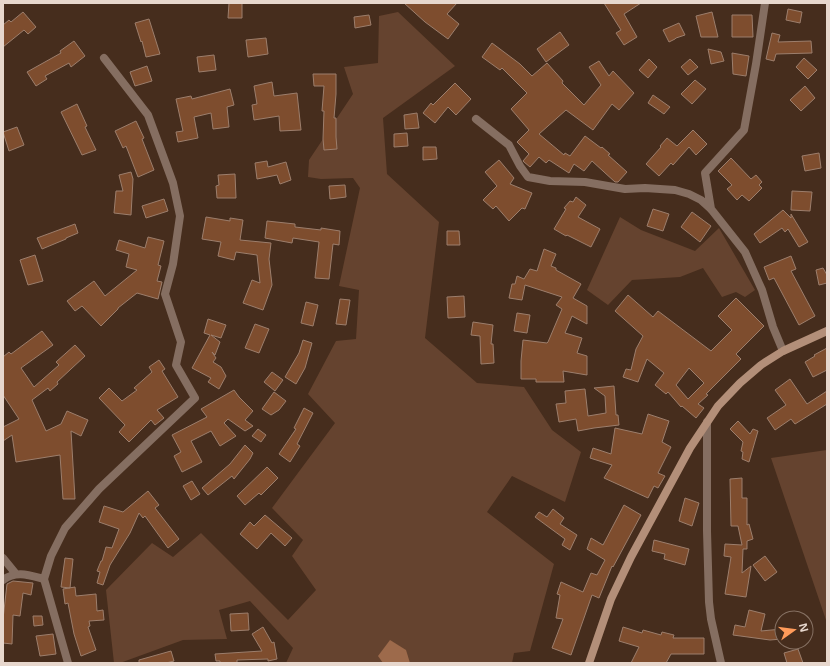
<svg xmlns="http://www.w3.org/2000/svg" width="830" height="666" font-family="'Noto Sans',sans-serif">
  <style>
    .green { fill: #65432f }
    .water { fill: #9d6a4b }
    .building { fill: #7e4d2e; stroke: #9c7e6c; fill-rule: evenodd }
    .lines { fill: none; stroke-linecap: round; stroke-linejoin: round }
    .minor { stroke: #856e61; stroke-width: 8 }
    .secondary { stroke: #b38f79; stroke-width: 8 }
  </style>
  <rect width="100%" height="100%" fill="#462d1d"/>
  <!-- green -->
  <path class="green" d="M398 12 455 66 383 118 387 174 439 222 425 338 477 383 524 387 552 430 581 452 565 502 512 476 487 512 554 564 530 651 514 653 512 663H286L293 648 250 601 219 610 227 639 183 640 120 663H114L106 590 152 543 173 557 201 533 288 620 316 590 292 556 303 540 272 508 335 423 308 394 336 341 356 339 359 290 339 286 360 188 353 178 321 179 308 177 309 160 353 94 344 67 378 63 379 16Z
    M620 217 641 230 695 251 719 228 755 290 745 297 736 292 722 297 703 268 680 277 632 280 608 305 587 290Z
    M827 450V623L771 458Z"/>
  <!-- water -->
  <path class="water" d="M390 640 406 650 410 663H383L378 656Z"/>
  <!-- building -->
  <path class="building" d="M229 3H242V18H228Z
    M404 3H457L447 14 459 24 448 39 425 22Z
    M604 3H641L624 14 637 37 624 45 616 33 621 30Z
    M788 9 802 12 800 23 786 20Z
    M23 12 36 27 28 34 24 30 3 47V25L9 20 11 22Z
    M712 12 718 37H701L696 16Z
    M369 15 371 25 355 28 354 17Z
    M732 15H752L753 37H732Z
    M149 19 160 54 146 57 142 41 141 42 135 23Z
    M679 23 685 35 676 38 675 39 669 42 663 30Z
    M560 32 569 45 546 62 537 49Z
    M772 33 780 35 778 42 811 41 812 53 776 54 774 61 766 59Z
    M266 38 268 54 248 57 246 40Z
    M74 41 85 56 71 67 69 63 45 76 47 79 36 86 27 72 61 53 60 51Z
    M492 43 520 64 532 76 547 63 563 81 562 83 584 105 601 85 589 67 599 61 609 76 613 71 634 93 619 110 612 104 593 130 566 110 539 134 564 155 565 153 570 156 585 136 601 148 602 147 610 154 608 155 627 172 618 182H615L592 161 584 171 574 164 569 173 549 160 546 163 539 157 530 167 524 162 523 161 529 154 517 142 529 130 511 109 527 93 502 68 500 70 482 57Z
    M708 49 721 52 724 61 711 64Z
    M732 53 749 56 746 76 733 74Z
    M214 55 216 70 199 72 197 57Z
    M804 58 817 70 808 79 796 67Z
    M649 59 657 67 648 78 639 70Z
    M690 59 698 67 688 75 681 67Z
    M147 66 152 81 135 86 130 72Z
    M313 74H336V94L334 118H336V137L337 149 324 150 323 139 324 111H322L324 86H314Z
    M695 80 706 89 692 104 681 94Z
    M272 82 274 96 297 93 301 130 280 131 279 116 254 120 252 105 257 104 254 86Z
    M455 83 471 99 456 115 448 107 435 123 423 113 431 103 433 105Z
    M805 86 815 98 801 111 790 100Z
    M230 89 234 105 227 107 229 127 213 129 211 113 194 117 198 138 178 142 176 132 183 131 176 99 191 96 192 99Z
    M653 95 670 107 664 114 648 103Z
    M77 104 87 126 85 127 96 150 82 155 61 112Z
    M417 113 419 128 405 129 404 115Z
    M136 121 144 138 142 139 154 170 138 177 126 146 123 148 115 131Z
    M17 127 24 145 9 151 3 132Z
    M693 130 707 144 696 155 689 147 673 165 671 163 659 176 646 164 661 147 660 146 667 138 677 146Z
    M407 133 408 146 394 147V134Z
    M423 147H436L437 159 423 160Z
    M819 153 821 168 805 171 802 156Z
    M731 158 751 179 756 175 762 182 759 185 762 188 749 201 742 195 737 200 727 189 732 185 718 171Z
    M499 160 514 178 510 184 532 193 525 209 522 208 509 221 496 206 493 209 483 200 497 186 485 172Z
    M267 161 268 167 286 162 291 180 280 184 277 175 257 179 255 163Z
    M131 172 133 179 131 215 114 213 116 191H123L119 175Z
    M235 174 236 198H217L216 186 219 185 218 175Z
    M345 185 346 197 330 199 329 186Z
    M792 191 812 192 810 211 791 210Z
    M576 197 586 205 578 217 600 229 591 247 567 235 566 236 554 229 566 209 564 208 570 201 573 202Z
    M164 199 168 211 146 218 142 206Z
    M653 209 669 214 663 231 647 226Z
    M783 210 791 218V214L808 242 799 247 788 229 785 232 782 228 760 243 754 234Z
    M692 212 711 226 700 242 681 227Z
    M206 217 230 221V218L243 220 240 240 271 243 269 259 272 285 263 310 243 303 252 280 260 283 257 255 236 252 234 260 218 256 221 242 202 239Z
    M267 221 295 224V227L321 230V228L340 231 339 245 333 244 329 279 315 278 319 242 293 238 292 243 265 238Z
    M75 224 78 233 66 238V239L42 249 37 238Z
    M447 231H459L460 245H447Z
    M148 237 164 241 158 265 161 266 157 281 162 282 158 299 137 293 118 308V309L101 326 82 306 75 311 67 301 94 281 105 296 137 270 126 267 129 254 116 250 119 240 145 248Z
    M544 249 556 254 551 266 556 268V270L581 284 573 298 587 306V324L572 316 565 333 582 338 577 353 587 356V375L563 371 564 382H536V379H521V361L523 340 547 343 548 342 562 309 556 305 562 297 525 285 522 300 509 298 512 284H515L517 276 524 279 530 269 537 271Z
    M35 255 43 281 28 285 20 260Z
    M791 256 796 269 791 271 815 316 799 325 774 278 769 280 764 267Z
    M823 268 827 275V283L819 285 816 270Z
    M628 295 653 317 658 311 711 351 732 330 718 316 736 298 764 326 736 354 741 359 706 394 708 395 698 404 704 408 696 418 682 406 681 407 668 392 666 394 655 385 664 373 647 359 638 382 623 377 626 369 631 370 636 349 643 336 615 311ZM689 368 704 383 688 399 676 385Z
    M464 296 465 317 448 318 447 297Z
    M340 299 350 300 346 325 336 324Z
    M306 302 318 305 313 326 301 323Z
    M517 313 530 315 527 333 514 331Z
    M208 319 226 325 221 338 211 335 220 342 215 355 212 352 216 358 213 362 221 367 226 376 219 389 208 382 211 378 192 368 210 335 204 333Z
    M473 322 493 325 491 344H493L494 363 481 364 480 336 471 335Z
    M255 324 269 329 259 353 245 348Z
    M42 331 53 345 21 368 34 387 59 365 56 362 75 345 85 356 57 382 58 384 50 391 48 388 32 400 46 431 61 424 67 411 88 420 81 436 71 431 75 499H63L60 455 16 462 12 435 3 441V427L19 419 3 395V357L9 352 11 354Z
    M303 340 312 343 305 368 296 384 285 377 299 353Z
    M827 348V370L813 377 805 362 815 356 814 355Z
    M159 360 165 369 162 371 178 397 157 410 164 418 155 425 151 420 129 442 119 432 125 425 99 398 109 388 122 401 137 390 134 388 152 372 149 367Z
    M272 372 283 380 275 391 264 382Z
    M790 379 807 404 827 391V404L795 424 791 419 775 430 767 418 786 405 775 390Z
    M614 386 616 415H618L619 425 594 428 578 431 576 419 559 422 556 404 566 403 565 391 585 389 588 416 606 413 605 396 594 388Z
    M234 390 239 397 253 411 245 420 253 426 245 431 228 419 224 423 236 436 220 446 211 431 191 441 202 462 182 472 174 456 181 452 172 435 207 417 201 409Z
    M274 392 286 401 279 410 271 415 262 409Z
    M304 408 313 413 297 444 300 446 290 462 279 454 296 429 294 428Z
    M648 414 669 421 662 442 671 447 658 473 665 476 658 488 654 486 648 498 604 478 612 465 590 458 593 448 611 454 615 428 642 434Z
    M738 421 750 434 753 429 758 431 749 462 742 459 743 452 741 451 743 442 730 429Z
    M258 429 266 435 261 442 252 436Z
    M245 445 253 453 250 459 234 479 232 476 208 495 202 488 230 464Z
    M267 467 278 478 261 495 259 493 245 505 237 496Z
    M742 478V498H747V525L749 524 753 539 747 541V549H743L742 573 751 566 746 597 725 594 731 557 724 556 725 544 742 545 738 526H731L730 479Z
    M192 481 200 494 191 500 183 486Z
    M148 491 159 505 155 508 179 539 168 548 145 516 143 518 139 513 130 533 110 565 103 585 97 583 100 572 97 571 101 561H102L106 547 112 548 119 529 99 522 104 506 123 512Z
    M685 498 699 503 692 526 679 521Z
    M624 505 641 515 613 567 612 566 599 598 592 595 571 655 552 648 563 619 556 618 560 595 557 594 561 582 583 592 591 573 597 575 605 560 587 549 591 538 603 545Z
    M553 509 564 518 560 524 577 535 570 550 562 545 565 539 535 517 539 512 547 517Z
    M265 515 292 538 285 546 271 533 257 549 240 534 250 522 254 526Z
    M654 540 689 549 685 565 664 559 665 554 652 551Z
    M765 556 777 572 765 581 753 565Z
    M65 558 73 559 70 588 61 587Z
    M13 581 33 583 31 595 23 593 20 616 13 615 12 644 3 643V619L7 584Z
    M75 587 76 596 96 594 97 611 103 610 104 620 89 621 90 626 88 627 96 650 81 656 74 634 68 603 65 604 63 589Z
    M749 610 765 614 761 631 782 629V639L770 640 733 635 735 625 745 627Z
    M248 613 249 630 231 631 230 614Z
    M33 616H42L43 625 34 626Z
    M263 627 272 643 274 642 277 659 268 661V659L237 660V663H220V661H216L215 654 262 651 252 634Z
    M623 627 642 633 643 630 661 635 662 632 674 635 673 638H704V654H671L666 663H631L639 647 619 641Z
    M53 634 56 654 40 656 36 636Z
    M798 649 803 663H787L784 653Z
    M171 651 174 661 166 663H139V660Z"/>
  <g class="lines">
    <!-- minor -->
    <path class="minor" d="M476 119 509 145 520 166 528 177 550 181 585 182 625 189 645 188 675 190 689 194 701 200 711 209 745 252 762 290 773 327 783 351
      M711 209 705 173 744 130 756 64 765 3
      M707 422V531L709 602 711 619 721 663
      M3 558 16 574
      M3 580C16 570 29 575 44 579
      M68 663 44 579 51 556 65 528 99 489 195 398 176 365 181 342 165 294 173 264 180 216 173 183 148 115 104 58"/>
    <!-- secondary -->
    <path class="secondary" d="M589 663 611 599 631 557 690 448 718 406 740 383 761 365 783 351 827 331"/>
  </g>
  <!-- border -->
  <rect width="830" height="666" fill="none" stroke="#e7d7cd" stroke-width="8"/>
  <!-- north arrow -->
  <g transform="translate(794 630) rotate(76)"><circle r="19" fill="#462d1d" stroke="#867163"/>
  <path d="M0-3L7 15L0 10L-7 15Z" fill="#ff9b5a"/>
  <text y="-6" font-size="11" font-weight="bold" text-anchor="middle" fill="#e7d7cd">N</text>
  </g>
</svg>
